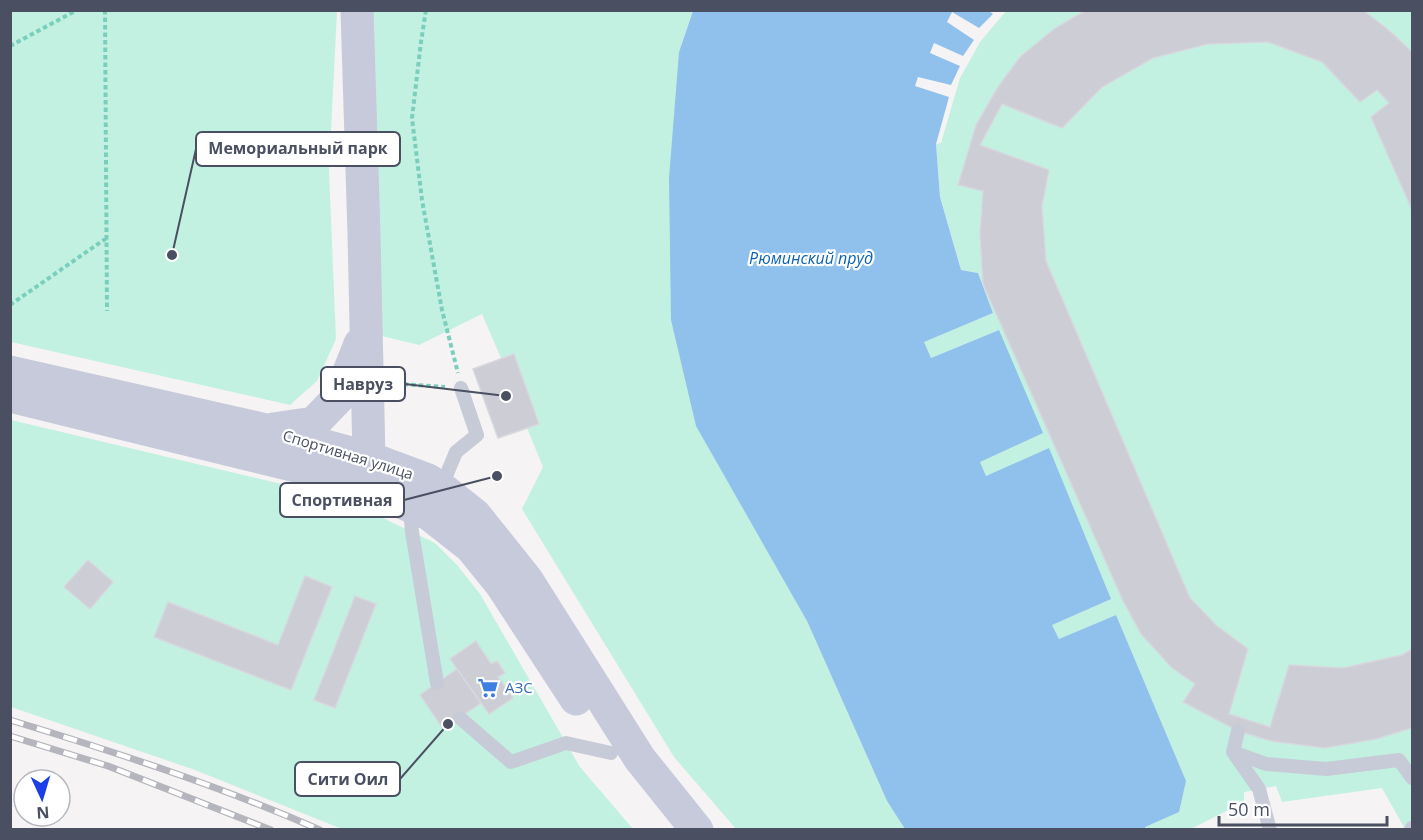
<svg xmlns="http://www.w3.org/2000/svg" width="1423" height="840" font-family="'Open Sans',sans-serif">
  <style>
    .green { fill: #c3f1e1 }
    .water { fill: #90c1ed }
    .building { fill: #cdced5; stroke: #d7d7de; stroke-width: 1.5 }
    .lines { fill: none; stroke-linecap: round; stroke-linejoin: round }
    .path { stroke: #7acfbc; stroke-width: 4; stroke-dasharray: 4.5 3; stroke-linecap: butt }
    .lane { stroke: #c7cbd7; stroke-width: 14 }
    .secondary { stroke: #c6cadb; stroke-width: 33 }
    .rail-casing { stroke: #b5b6bd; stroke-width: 7 }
    .rail { stroke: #fff; stroke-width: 4.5; stroke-dasharray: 14; stroke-linecap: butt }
    .labels { text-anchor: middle; stroke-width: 4.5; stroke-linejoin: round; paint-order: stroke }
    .street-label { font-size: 15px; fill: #4a5061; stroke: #fff }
    .shop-label { font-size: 15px; fill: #366cbe; stroke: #fff; text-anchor: start }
    .water-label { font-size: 16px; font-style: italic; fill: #0c63b2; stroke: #fff }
    .leader { fill: none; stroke: #4a5061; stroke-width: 2 }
    .callout-dot { fill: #4a5061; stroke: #fff; stroke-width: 2 }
    .callout { fill: #fff; stroke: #4a5061; stroke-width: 2 }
    .callout-label { font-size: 16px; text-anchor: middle; font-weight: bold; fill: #4a5061 }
  </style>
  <rect width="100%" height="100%" fill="#f5f3f3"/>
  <!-- green -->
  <path class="green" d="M10 11H337L329 171 336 339 317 381 290 405 11 342Z
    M357 11H693L679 52 807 621 887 801 905 829H736L674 757 522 509 543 467 527 428 539 423 514 354 501 358 482 314 419 345 378 335Z
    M1006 11H1412V829H1405L1382 788 1282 802 1276 786 1244 792V802L1191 829H1145L1116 615 1059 639 1051 625 1049 449 986 477 980 462 999 330 931 358 923 342 993 313 978 273 961 270 940 197 936 144 941 143 960 78 980 42Z
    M11 420 311 491 362 508 435 543 457 565 480 594 580 767 633 829H342L195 770 11 707Z"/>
  <!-- water -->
  <path class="water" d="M989 11 993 14 979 28 952 12 947 22 974 40 963 56 934 43 930 53 960 66 951 85 918 77 915 86 949 97 936 144 940 197 961 270 978 273 993 313 924 342 931 358 999 330 1043 433 980 462 986 476 1049 448 1111 599 1052 625 1059 639 1116 615 1186 781 1179 812 1145 827V829H905L887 801 807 621 696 426 671 320 669 178 679 52 693 11Z"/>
  <!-- building -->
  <path class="building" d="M1086 10H1363L1391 32 1412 52V210L1371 117 1389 103 1377 90 1360 102 1322 62 1268 42 1208 44 1153 58 1102 87 1062 128 1002 104 980 145 1049 170 1042 206 1046 261 1190 598 1217 626 1248 649 1229 714 1270 727 1289 665 1343 668 1402 655 1412 649V728L1376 739 1325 748 1271 741 1238 731 1183 702 1195 684 1172 668 1141 634 1123 601 983 284 980 233 983 191 958 185 976 125 998 87 1020 57 1054 29Z
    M514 354 539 424 498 438 473 369Z
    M88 560 113 582 90 609 64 587Z
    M305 576 332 587 291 690 154 637 168 602 278 645Z
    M355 596 376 604 335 708 314 700Z
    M476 641 491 664 497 661 505 673 498 677 513 698 489 714 450 659Z
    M457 669 481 703 443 729 420 695Z"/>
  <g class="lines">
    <!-- path -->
    <path class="path" d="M105 10 107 311
      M426 10 421 42 412 118 422 200 442 310 458 373
      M10 46 77 10
      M10 305 108 237
      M397 374 399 384 445 387"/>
    <!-- lane -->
    <path class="lane" d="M441 488 456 452 477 435 461 388
      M410 508 412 532 437 683
      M460 718 511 762 566 743 611 753
      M1238 731 1233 752 1259 789 1270 830
      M1233 752 1266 764 1326 769 1399 760 1412 778
      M1411 830 1412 828"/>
    <!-- secondary -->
    <path class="secondary" d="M357 10 364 234 369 458
      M10 372 266 430 369 458 428 480 441 488 475 515 527 580 640 759 697 830
      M10 396 341 477 429 514 471 547 501 584 576 699
      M273 429 314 423 339 397 360 344"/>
    <!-- rail casing -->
    <g class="rail-casing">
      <path id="rail" d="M10 720C115 752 220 786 320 830
        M10 736 108 766 271 830"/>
    </g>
    <!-- rail -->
    <use href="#rail" class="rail"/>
  </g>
  <!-- icons -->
  <defs>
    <g id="supermarket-bare" transform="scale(1.62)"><path d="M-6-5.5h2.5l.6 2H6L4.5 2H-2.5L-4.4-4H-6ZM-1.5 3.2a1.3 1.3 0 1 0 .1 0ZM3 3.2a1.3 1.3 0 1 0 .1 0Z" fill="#3f7fe0" stroke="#fff" stroke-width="2.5" paint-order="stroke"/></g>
  </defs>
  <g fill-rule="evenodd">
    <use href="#supermarket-bare" x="488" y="688"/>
  </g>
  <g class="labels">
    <!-- street labels -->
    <g class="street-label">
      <text transform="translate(348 455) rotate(17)" y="5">Спортивная улица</text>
    </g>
    <!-- shop labels -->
    <g class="shop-label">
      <text x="505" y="693">АЗС</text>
    </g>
    <!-- water labels -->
    <g class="water-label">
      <text x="811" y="264">Рюминский пруд</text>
    </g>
  </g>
  <!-- callouts -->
  <path class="leader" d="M172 255L196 149M506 396L405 384M497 476L404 500M448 724L400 779"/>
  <g class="callout-dot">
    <circle cx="172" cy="255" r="6"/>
    <circle cx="506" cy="396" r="6"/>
    <circle cx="497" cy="476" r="6"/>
    <circle cx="448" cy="724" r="6"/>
  </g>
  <g class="callout">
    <rect x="196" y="132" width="204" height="34" rx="6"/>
    <rect x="321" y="367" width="84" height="34" rx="6"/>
    <rect x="280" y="483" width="124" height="34" rx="6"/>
    <rect x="295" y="762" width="105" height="34" rx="6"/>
  </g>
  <g class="callout-label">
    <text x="298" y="154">Мемориальный парк</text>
    <text x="363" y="390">Навруз</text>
    <text x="342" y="506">Спортивная</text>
    <text x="348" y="785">Сити Оил</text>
  </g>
  <!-- border -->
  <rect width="1423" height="840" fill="none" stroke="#4a5061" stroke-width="24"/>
  <!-- north arrow -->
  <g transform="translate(42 798) rotate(176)"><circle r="28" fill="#ffffff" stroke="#b7b9c0" stroke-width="1.5"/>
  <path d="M0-4.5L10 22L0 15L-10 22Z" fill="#1b3ee7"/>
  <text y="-9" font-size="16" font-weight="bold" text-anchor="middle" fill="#4a5061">N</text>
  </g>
  <!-- scale -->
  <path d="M1219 816v9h168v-9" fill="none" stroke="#4a5061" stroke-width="3"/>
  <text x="1228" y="816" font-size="18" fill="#4a5061" stroke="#ffffff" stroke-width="4.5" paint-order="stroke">50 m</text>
</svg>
